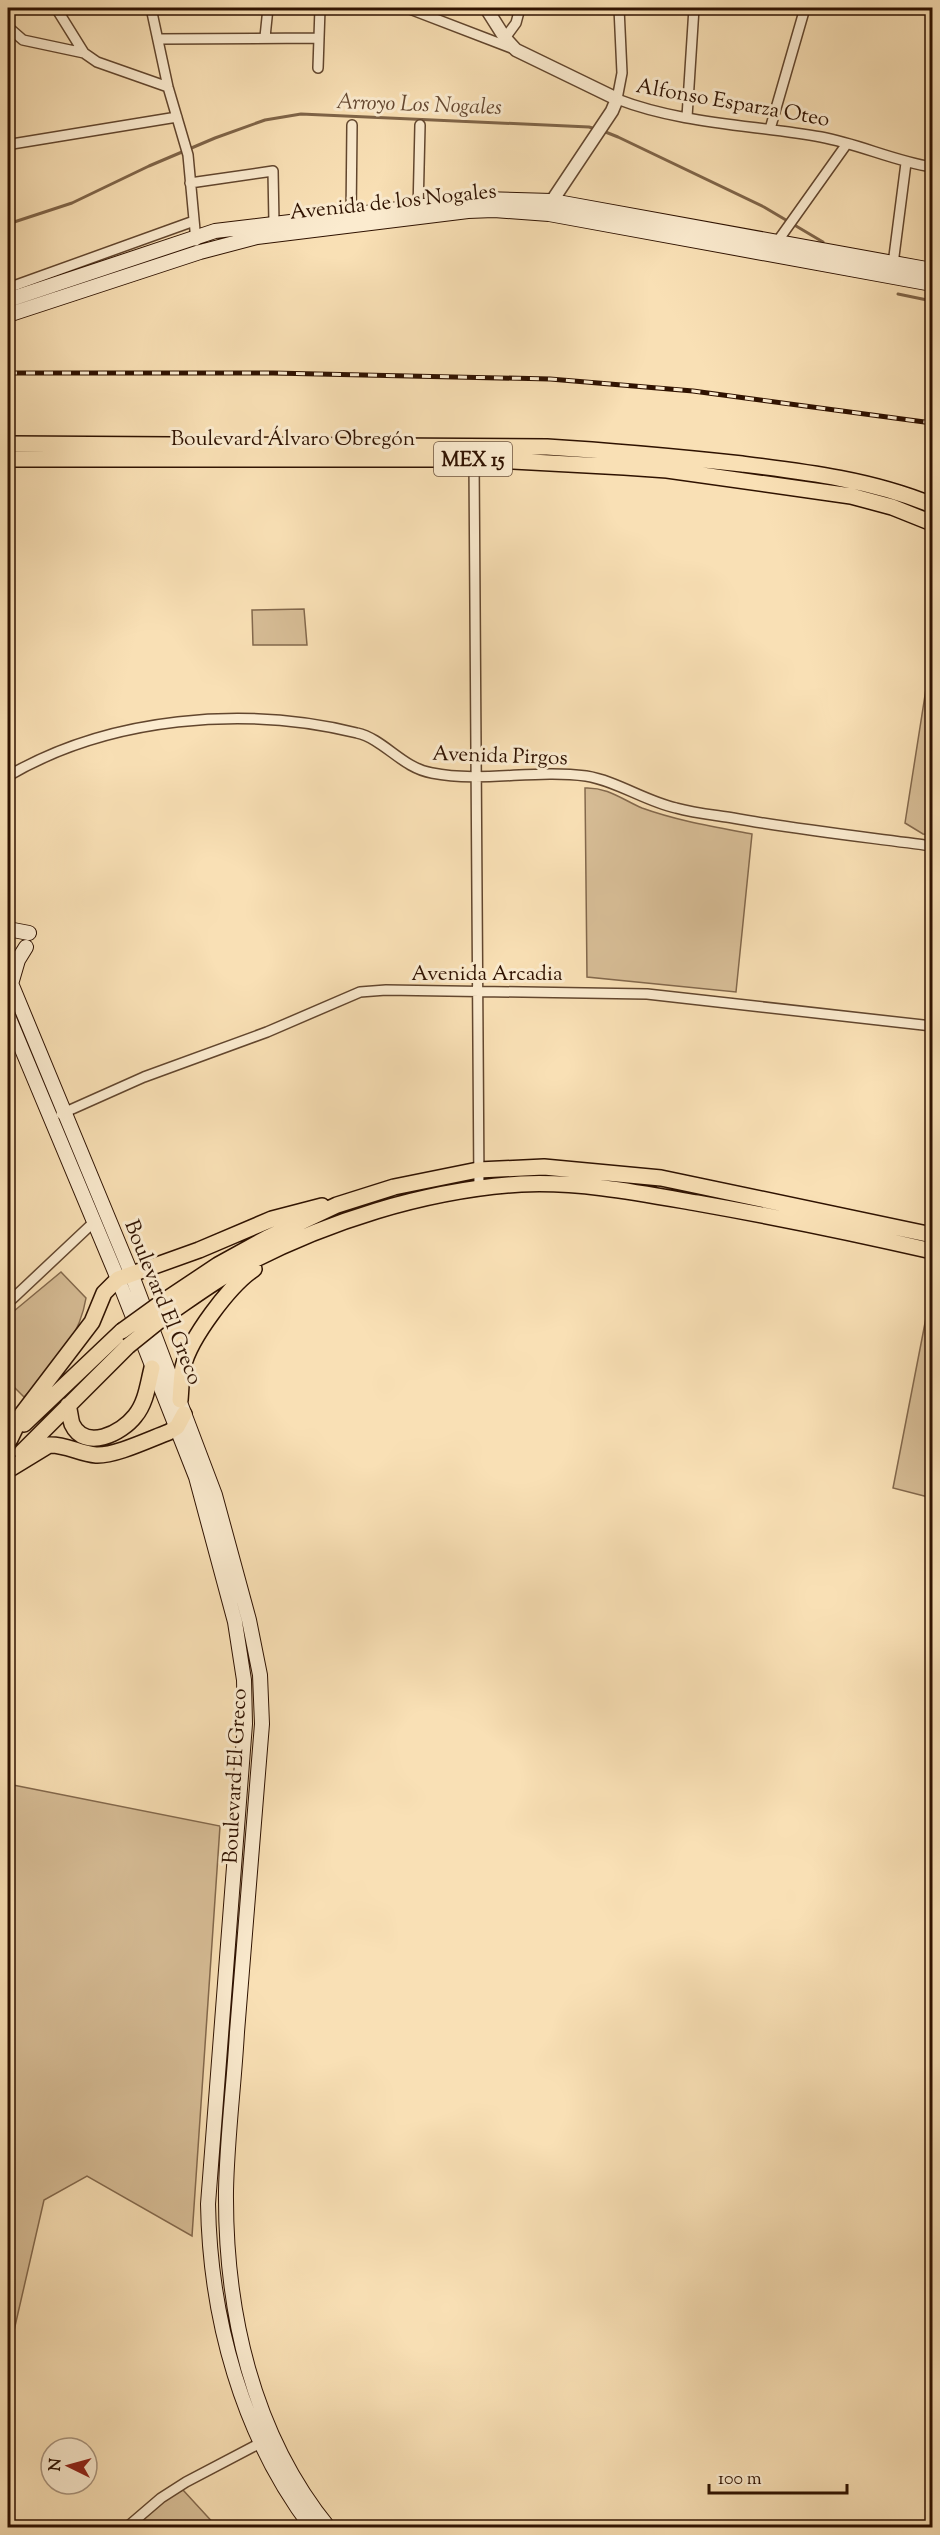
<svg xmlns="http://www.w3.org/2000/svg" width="940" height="2535" font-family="'Sorts Mill Goudy',serif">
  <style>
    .green { fill: #d7bd96; stroke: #83684c; stroke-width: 1.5 }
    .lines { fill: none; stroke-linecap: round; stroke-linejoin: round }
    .stream { stroke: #7f6448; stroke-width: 3 }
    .minor-casing { stroke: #62462e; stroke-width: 12 }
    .tertiary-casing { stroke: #62462e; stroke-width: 15 }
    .secondary-casing { stroke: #2f1201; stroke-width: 16 }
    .primary-casing { stroke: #2f1201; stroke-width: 18 }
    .trunk-casing { stroke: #2f1201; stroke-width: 18 }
    .minor { stroke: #fbebcf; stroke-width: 9 }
    .tertiary { stroke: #fbebcf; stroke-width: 12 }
    .secondary { stroke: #fbebcf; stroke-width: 14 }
    .primary { stroke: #f9e0b5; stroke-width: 15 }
    .trunk { stroke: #f9e0b5; stroke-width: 15 }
    .rail-casing { stroke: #2f1201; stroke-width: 5 }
    .rail { stroke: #fbebcf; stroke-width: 3; stroke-dasharray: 9; stroke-linecap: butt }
    .primary-bridge-casing { stroke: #2f1201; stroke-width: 18; stroke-linecap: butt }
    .primary-bridge { stroke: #f9e0b5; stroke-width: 15 }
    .labels { text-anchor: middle; stroke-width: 6; stroke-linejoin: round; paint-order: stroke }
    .shield { fill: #fbebcf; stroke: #6c533f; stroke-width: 1.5 }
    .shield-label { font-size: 20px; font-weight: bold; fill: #2f1201 }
    .street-label { font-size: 21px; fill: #2f1201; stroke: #fbebcf }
    .water-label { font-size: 22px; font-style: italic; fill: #644831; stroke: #fbebcf }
  </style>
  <rect width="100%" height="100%" fill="#f9e0b5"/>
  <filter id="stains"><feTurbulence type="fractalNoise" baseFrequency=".00333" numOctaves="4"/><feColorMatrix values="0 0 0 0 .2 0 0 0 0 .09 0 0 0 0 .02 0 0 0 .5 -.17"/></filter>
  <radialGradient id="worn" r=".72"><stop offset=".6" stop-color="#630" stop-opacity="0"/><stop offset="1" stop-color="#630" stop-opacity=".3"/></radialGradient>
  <!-- green -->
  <path class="green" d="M304 609 307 645H253L252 610Z
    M926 689H932V835L923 834 905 823Z
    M585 788C608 787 623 800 642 808 678 821 715 827 752 834L736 992 587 977Z
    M61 1272 86 1298C80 1336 52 1371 24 1397L8 1381V1327L14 1318V1311Z
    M932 1287V1498L893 1488Z
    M8 1784 220 1826 192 2236 87 2176 44 2200 10 2348 8 2346Z
    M183 2490 217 2527 133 2528 162 2499Z"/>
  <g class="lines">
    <!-- stream -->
    <path class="stream" d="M603 131 618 137 764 207 823 242
      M8 224 72 203 149 166 215 138 265 120 301 114 589 127 596 129
      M898 294 932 301"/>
    <!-- minor casing -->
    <g class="minor-casing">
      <path id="minor" d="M56 8 84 53 97 62 168 87
        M151 8 168 87 188 155 196 241
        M407 8 514 49
        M619 8 622 73 617 99C681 124 754 125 821 137 859 144 894 161 932 167
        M8 27 23 40 84 53
        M265 37 268 8
        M505 38 516 23 520 8
        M158 39 318 38
        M318 68 320 8
        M687 117 694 8
        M770 129 805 8
        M12 144 177 117
        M190 183 273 171 274 223
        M418 211 420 125
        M351 219 352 125
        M777 242 846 145
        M893 264 906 163
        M8 288 194 221
        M474 459 479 1188
        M8 776C109 717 244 705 357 733 384 739 402 768 432 773 482 783 535 769 586 776 617 781 645 801 676 808 694 813 714 815 733 818 799 830 866 837 932 846
        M61 1114 144 1077 267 1032 360 992 386 990 647 994 932 1026
        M8 1303 94 1222
        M126 2528 161 2498 186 2482 266 2440"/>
    </g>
    <!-- tertiary casing -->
    <g class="tertiary-casing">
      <path id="tertiary" d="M486 8 505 38 516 50 617 99 612 111 552 201 551 207"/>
    </g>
    <!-- secondary casing -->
    <g class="secondary-casing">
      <path id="secondary" d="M8 300 215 231 482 199 552 201 932 270
        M8 315 200 252 257 237 468 211 494 210 549 214 932 284
        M8 929 29 933
        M8 976 131 1273 215 1495 249 1620 260 1675 262 1724C254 1827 245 1929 237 2032 234 2085 227 2138 226 2191 225 2310 252 2434 329 2528
        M11 984 18 960 26 947
        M8 1016 118 1279 196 1477 235 1622 244 1680 245 1724 208 2204C210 2318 242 2436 312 2528"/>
    </g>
    <!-- primary casing -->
    <g class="primary-casing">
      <path id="primary" d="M158 1305 218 1265 267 1238 337 1205 394 1187 478 1170 544 1167 661 1178 932 1235
        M164 1317C189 1300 214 1281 240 1267 325 1222 425 1190 521 1184 579 1181 640 1193 697 1203 776 1217 854 1233 932 1251
        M180 1400C181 1389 181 1377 183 1367 190 1338 230 1285 254 1269
        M68 1405C70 1411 70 1418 72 1424 85 1452 122 1433 135 1416 146 1403 148 1384 152 1368
        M24 1424 122 1331
        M10 1439 22 1414 92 1322 104 1293 118 1279 199 1250 272 1219 322 1206
        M22 1452 128 1346
        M8 1470 49 1445C65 1444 80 1454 96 1455 115 1456 150 1439 169 1432L177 1427 184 1414"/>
    </g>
    <!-- trunk casing -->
    <g class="trunk-casing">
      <path id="trunk" d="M8 444 547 447C612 451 677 457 742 464 806 472 872 480 932 505
        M8 459H474L624 467 667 470 851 496 892 507 932 523"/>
    </g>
    <!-- minor -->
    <use href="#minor" class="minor"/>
    <!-- tertiary -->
    <use href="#tertiary" class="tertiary"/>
    <!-- secondary -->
    <use href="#secondary" class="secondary"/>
    <!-- primary -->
    <use href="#primary" class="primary"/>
    <!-- trunk -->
    <use href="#trunk" class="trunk"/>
    <!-- rail casing -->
    <g class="rail-casing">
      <path id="rail" d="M8 373H273L550 379 693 391 932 423"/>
    </g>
    <!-- rail -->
    <use href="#rail" class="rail"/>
    <!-- primary-bridge casing -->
    <g class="primary-bridge-casing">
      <path id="primary-bridge" d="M122 1331 158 1305
        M128 1346 164 1317"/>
    </g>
    <!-- primary-bridge -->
    <use href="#primary-bridge" class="primary-bridge"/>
  </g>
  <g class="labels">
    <!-- shield labels -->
    <rect class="shield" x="434" y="442" width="78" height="34" rx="4.5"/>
    <g class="shield-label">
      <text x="473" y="466">MEX 15</text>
    </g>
    <!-- street labels -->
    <g class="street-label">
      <text transform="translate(733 102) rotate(10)" y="7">Alfonso Esparza Oteo</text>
      <text transform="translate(393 201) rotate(-6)" y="7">Avenida de los Nogales</text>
      <text x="293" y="445">Boulevard Álvaro Obregón</text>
      <text transform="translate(500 755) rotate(2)" y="7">Avenida Pirgos</text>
      <text x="487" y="980">Avenida Arcadia</text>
      <text transform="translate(164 1302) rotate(68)" y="7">Boulevard El Greco</text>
      <text transform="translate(234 1776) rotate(-87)" y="7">Boulevard El Greco</text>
    </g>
    <!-- water labels -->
    <g class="water-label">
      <text transform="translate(419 103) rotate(2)" y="8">Arroyo Los Nogales</text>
    </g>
  </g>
  <!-- margin -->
  <rect width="940" height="2535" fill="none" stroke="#f9e0b5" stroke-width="30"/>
  <rect x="9" y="9" width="922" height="2517" fill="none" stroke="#2f1201" stroke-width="3"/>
  <rect x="15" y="15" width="910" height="2505" fill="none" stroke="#2f1201" stroke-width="1.5"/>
  <!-- north arrow -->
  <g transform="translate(69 2466) rotate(275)"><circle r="28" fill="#fbebcf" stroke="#a9947d" stroke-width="1.5"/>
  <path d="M0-4.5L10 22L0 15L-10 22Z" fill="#8f2418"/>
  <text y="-9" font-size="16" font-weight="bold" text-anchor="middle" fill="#2f1201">N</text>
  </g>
  <!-- scale -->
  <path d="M709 2484v9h138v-9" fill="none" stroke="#2f1201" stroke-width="3"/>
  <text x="718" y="2484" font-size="18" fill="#2f1201" stroke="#fbebcf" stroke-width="4.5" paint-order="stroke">100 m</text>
  <rect width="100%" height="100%" filter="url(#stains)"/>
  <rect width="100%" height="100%" fill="url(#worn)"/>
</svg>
